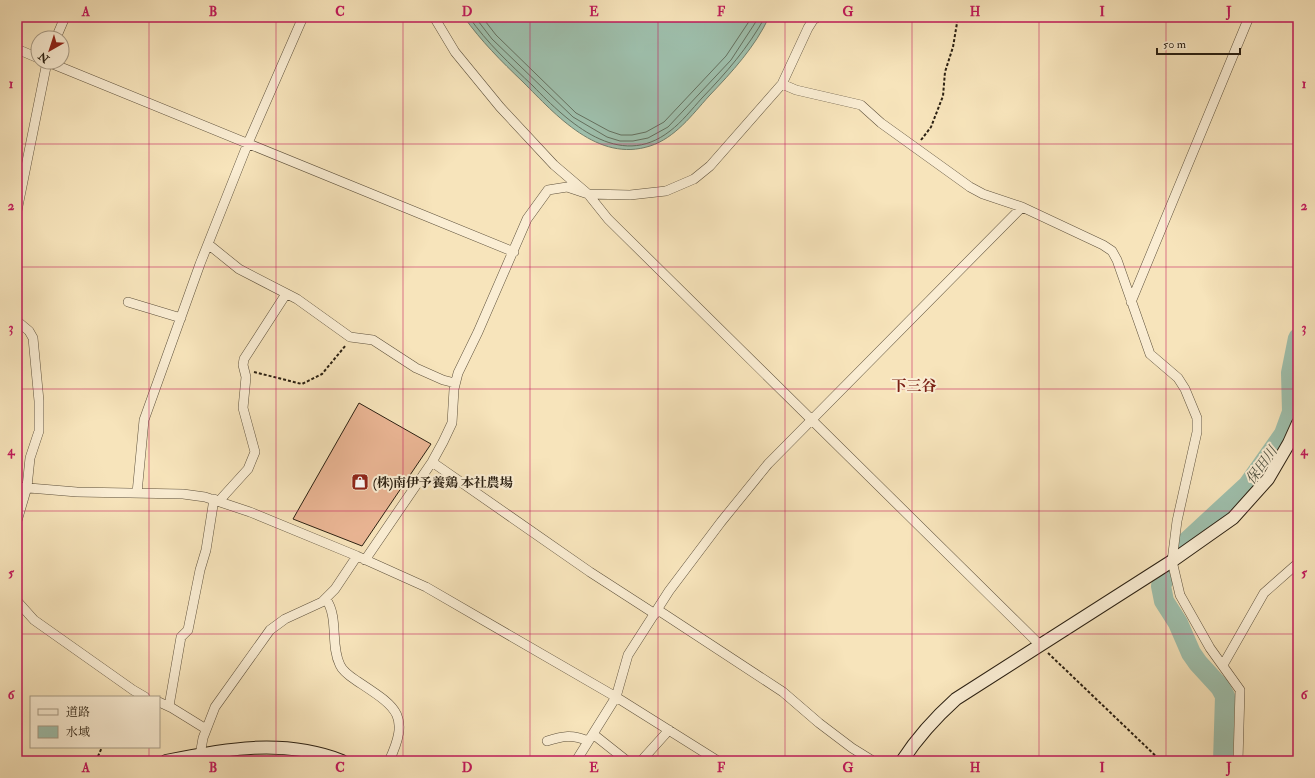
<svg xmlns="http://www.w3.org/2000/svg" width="1315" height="778" font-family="'IM FELL Double Pica','Noto Serif JP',serif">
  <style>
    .water { fill: #9ebfac; stroke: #707f6e }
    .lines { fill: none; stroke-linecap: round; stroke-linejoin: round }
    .shore { stroke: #64705f; stroke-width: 1 }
    .river { stroke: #9ebfac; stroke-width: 20 }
    .building { fill: #ebb695; stroke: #2b2012 }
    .street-casing { stroke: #5e513c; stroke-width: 10 }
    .secondary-casing { stroke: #2b2012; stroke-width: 14 }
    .path { stroke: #2b2012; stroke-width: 2; stroke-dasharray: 3 2; stroke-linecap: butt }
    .street { stroke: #faedd3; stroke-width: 9 }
    .secondary { stroke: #faedd3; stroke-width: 12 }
    .grid { fill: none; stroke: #c2185b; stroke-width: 1; stroke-opacity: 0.55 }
    .labels { text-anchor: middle; stroke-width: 4; stroke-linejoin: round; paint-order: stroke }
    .poi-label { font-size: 13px; font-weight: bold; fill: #2b2012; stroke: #faedd3; text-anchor: start }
    .water-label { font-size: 14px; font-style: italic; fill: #4e5040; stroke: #faedd3 }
    .quarter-label { font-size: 15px; font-weight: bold; fill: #7a1f14; stroke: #faedd3 }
    .neatline { fill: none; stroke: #c2185b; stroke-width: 1.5 }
    .grid-label { font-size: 13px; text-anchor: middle; font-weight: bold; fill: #c2185b }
  </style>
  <rect width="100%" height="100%" fill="#f7e4bb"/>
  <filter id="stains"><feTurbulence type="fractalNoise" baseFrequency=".005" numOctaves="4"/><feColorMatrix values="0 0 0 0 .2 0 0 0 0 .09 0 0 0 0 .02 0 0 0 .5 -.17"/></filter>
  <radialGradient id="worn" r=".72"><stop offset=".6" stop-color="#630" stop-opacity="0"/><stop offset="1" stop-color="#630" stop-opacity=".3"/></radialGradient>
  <!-- water -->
  <path class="water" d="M464 17H769C755 47 732 72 709 96 692 115 675 138 650 146 598 163 556 115 523 82 501 61 481 41 464 17Z"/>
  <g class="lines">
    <!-- shore -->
    <path class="shore" d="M469 17C487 43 510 64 533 86 568 122 619 171 670 131 682 122 692 109 702 98 726 73 748 48 765 17
      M475 17 492 39 573 117 607 137 620 141H633L648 138 668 127 731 60 759 17
      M482 17 496 35 576 113 609 131 621 135H632L646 132 664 122 726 56 752 17"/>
    <!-- river -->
    <path class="river" d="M1182 546 1248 485 1284 434 1292 412 1291 373 1298 338
      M1167 572 1161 586 1164 601 1178 623 1191 653 1198 663 1220 687 1225 696 1223 761"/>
  </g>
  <!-- building -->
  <path class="building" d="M359 403 431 444 362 546 293 519Z"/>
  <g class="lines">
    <!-- street casing -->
    <g class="street-casing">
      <path id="street" d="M434 17 455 52 500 107 554 165 588 194 608 219 1040 645
        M56 38 65 17
        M17 49 38 58
        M48 62 514 252
        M782 84 796 90 861 105 881 123 970 187 983 194 1022 207 1103 245 1112 251 1117 260 1150 354 1178 378 1185 389 1197 418V432L1177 521 1172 561 1180 595 1210 648 1240 690 1238 761
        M17 211 47 62
        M208 244 239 269 297 299 350 337 373 340 416 368 443 380 455 383
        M128 302 181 318
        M1131 302 1249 17
        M17 321 29 331 33 338 39 401V431L30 458 27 487 17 521
        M432 462 590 572 655 614
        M17 487 77 492 183 494 205 497 250 512 357 556 426 587 616 697 718 761
        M137 493 144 420 200 264 248 143 303 17
        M219 501 248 469 255 452 243 408 246 377 243 365 244 359 286 294
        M365 560 432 462 443 442 452 423 454 389 458 373 478 332 527 219 548 190 567 187 588 194 630 195 666 191 694 179 710 166 782 84 808 28 813 20 818 17
        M326 599C339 618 330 645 340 665 343 672 351 677 357 681 396 707 411 714 389 761
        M17 601 34 620 133 690 145 697
        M658 610 783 692 819 723 852 748 873 761
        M1223 665 1264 593 1298 563
        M159 702 172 708 206 729
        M169 706 181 637 188 630 200 570 206 550 214 499
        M593 734 627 761
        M547 741C563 736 572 734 588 741
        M199 761 203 738 215 707 270 630 285 619 322 602 335 589 357 556
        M576 761 616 697 628 655 669 591 721 522 768 464 1022 207
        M641 761 669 730"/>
    </g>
    <!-- secondary casing -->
    <g class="secondary-casing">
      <path id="secondary" d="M166 761C224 749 284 738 342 761
        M902 761C917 738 936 717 956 699L1172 561 1233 518 1268 479 1289 443 1298 423"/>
    </g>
    <!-- path -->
    <path class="path" d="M921 140 931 127 943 96 945 72 953 47 958 17
      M254 372 302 384 322 374 346 345
      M1048 653 1161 761
      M96 761 102 747"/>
    <!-- street -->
    <use href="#street" class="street"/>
    <!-- secondary -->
    <use href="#secondary" class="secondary"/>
  </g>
  <!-- grid -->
  <path class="grid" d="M149 17V697M276 17V761M403 17V761M530 17V761M658 17V761M785 17V761M912 17V761M1039 17V761M1166 17V761M17 144H1298M17 267H1298M17 389H1298M17 511H1298M17 634H1298M149 747V761"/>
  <!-- icons -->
  <defs>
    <g id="shop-square" transform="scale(0.9)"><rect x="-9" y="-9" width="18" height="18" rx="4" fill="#8f2418" stroke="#faedd3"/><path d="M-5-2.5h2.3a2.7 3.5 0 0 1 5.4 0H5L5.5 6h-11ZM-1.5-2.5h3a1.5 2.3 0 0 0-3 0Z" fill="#fff"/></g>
  </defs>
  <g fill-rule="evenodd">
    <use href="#shop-square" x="360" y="482"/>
  </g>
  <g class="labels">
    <!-- poi labels -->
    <g class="poi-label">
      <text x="373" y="487">(株)南伊予養鶏 本社農場</text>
    </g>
    <!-- water labels -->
    <g class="water-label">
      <text transform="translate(1261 465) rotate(-54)" y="5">保田川</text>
    </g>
    <!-- quarter labels -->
    <g class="quarter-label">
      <text x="914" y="391">下三谷</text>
    </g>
  </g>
  <!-- margin -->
  <rect width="1315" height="778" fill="none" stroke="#f7e4bb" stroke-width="44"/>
  <!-- legend -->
  <rect x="30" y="696" width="130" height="52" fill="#faedd3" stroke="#a79b86"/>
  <rect x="38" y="709" width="20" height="6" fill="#faedd3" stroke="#a79b86"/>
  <text x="66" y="716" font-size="12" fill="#2b2012">道路</text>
  <rect x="38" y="726" width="20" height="12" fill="#9ebfac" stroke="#a79b86"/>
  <text x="66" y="736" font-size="12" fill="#2b2012">水域</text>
  <!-- north arrow -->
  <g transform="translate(50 50) rotate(219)"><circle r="19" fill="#faedd3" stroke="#a79b86"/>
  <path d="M0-3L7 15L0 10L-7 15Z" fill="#8f2418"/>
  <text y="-6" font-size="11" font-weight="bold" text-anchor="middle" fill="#2b2012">N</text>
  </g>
  <!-- scale -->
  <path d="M1157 48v6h83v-6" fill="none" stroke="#2b2012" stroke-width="2"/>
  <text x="1163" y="48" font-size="12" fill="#2b2012" stroke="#faedd3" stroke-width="3" paint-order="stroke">50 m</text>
  <rect x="22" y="22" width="1271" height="734" class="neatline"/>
  <g class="grid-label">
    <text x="86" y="16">A</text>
    <text x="213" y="16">B</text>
    <text x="340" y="16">C</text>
    <text x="467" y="16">D</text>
    <text x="594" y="16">E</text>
    <text x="721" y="16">F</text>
    <text x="848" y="16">G</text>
    <text x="975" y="16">H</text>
    <text x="1102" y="16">I</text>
    <text x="1229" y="16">J</text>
    <text x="11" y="88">1</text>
    <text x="1304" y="88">1</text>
    <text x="11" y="210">2</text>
    <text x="1304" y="210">2</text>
    <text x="11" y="332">3</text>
    <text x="1304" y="332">3</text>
    <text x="11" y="455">4</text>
    <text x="1304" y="455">4</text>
    <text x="11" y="577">5</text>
    <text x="1304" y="577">5</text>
    <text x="11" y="699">6</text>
    <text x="1304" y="699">6</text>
    <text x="86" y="772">A</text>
    <text x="213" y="772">B</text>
    <text x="340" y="772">C</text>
    <text x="467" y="772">D</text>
    <text x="594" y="772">E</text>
    <text x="721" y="772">F</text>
    <text x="848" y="772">G</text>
    <text x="975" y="772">H</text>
    <text x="1102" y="772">I</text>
    <text x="1229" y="772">J</text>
  </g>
  <rect width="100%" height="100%" filter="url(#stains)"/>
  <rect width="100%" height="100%" fill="url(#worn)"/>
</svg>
